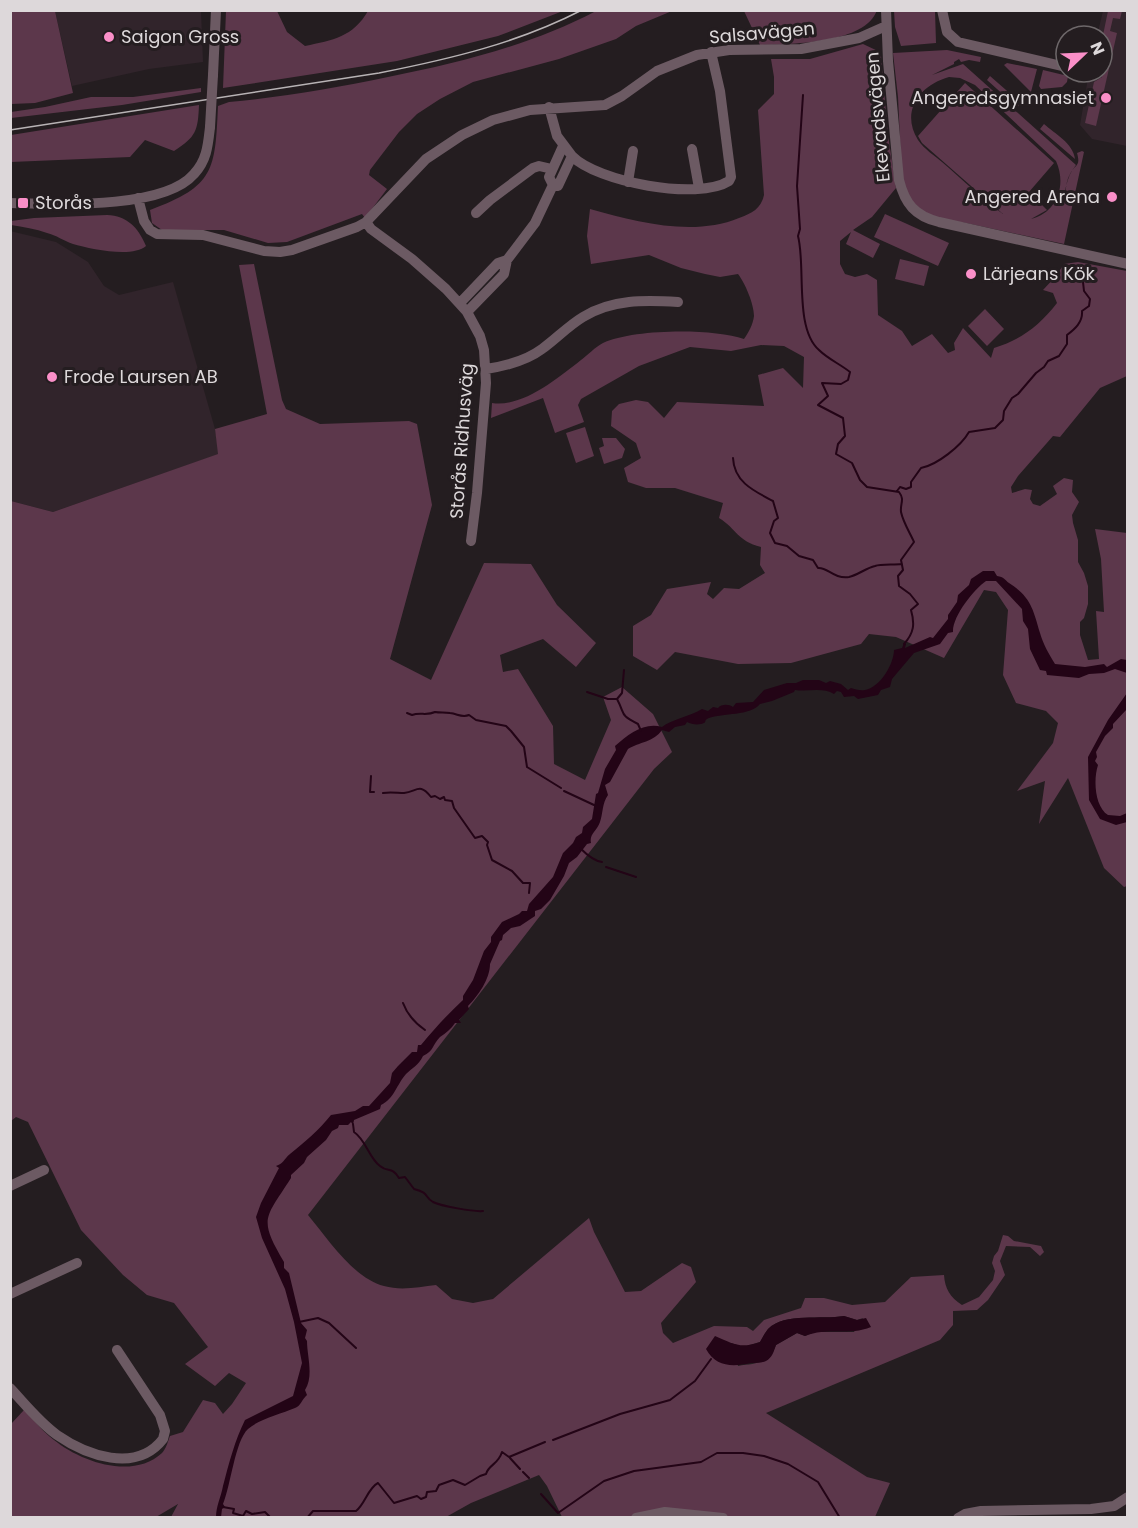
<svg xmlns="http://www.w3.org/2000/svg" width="1138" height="1528" font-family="Poppins,sans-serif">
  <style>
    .built { fill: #31242b }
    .green { fill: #5c374b; fill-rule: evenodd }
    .water { fill: #230416 }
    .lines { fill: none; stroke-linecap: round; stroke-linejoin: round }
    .stream { stroke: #230416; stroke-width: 2 }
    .minor { stroke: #6c5a63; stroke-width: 10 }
    .tram { stroke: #b8b3b5; stroke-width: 1.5 }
    .minor-bridge { stroke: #6c5a63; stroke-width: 10 }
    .poi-dot { fill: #fa8fc8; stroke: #241d20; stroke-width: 2 }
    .labels { text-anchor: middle; stroke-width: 6; stroke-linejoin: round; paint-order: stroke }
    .street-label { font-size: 18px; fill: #ddd8da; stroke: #241d20 }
    .poi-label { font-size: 18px; fill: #ddd8da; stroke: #241d20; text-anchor: start }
  </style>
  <rect width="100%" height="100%" fill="#241d20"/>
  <!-- built -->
  <path class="built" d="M55 11H201L203 62 149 69 72 86Z
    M1103 11H1127V146L1092 139 1080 125 1089 72H1102V36H1097Z
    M10 231 56 242 88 262 104 286 119 295 173 282 215 429 219 454 53 512 11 501Z"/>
  <!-- green -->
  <path class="green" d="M877 10C866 44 790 44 760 45L744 11Z
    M10 11H55L73 93 35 103 11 104Z
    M226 11H277L287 32 305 46C333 40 353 37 368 11H563L498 36 397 61 223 88Z
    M596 11H672L636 26 616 39 559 59 473 82 440 99 417 114 399 132 370 170 369 175 387 189 365 218 362 214 287 242 268 243 224 230H162L152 223 150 210C215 186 215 170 218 106L229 102C283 97 335 88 388 77 459 63 531 45 596 11Z
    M894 11H935L936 43 901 46 895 27Z
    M1108 11H1122L1120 19 1113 18 1110 31 1117 33 1096 126 1085 123 1094 82 1102 77 1100 72H1102V48L1104 47 1102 40Z
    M863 44 880 52 881 56 888 135 896 188 872 217 853 230 880 244 873 258 846 244 851 232 840 241V264L845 274 855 277 867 274 877 280 878 315 902 331 912 346 932 334 948 353 955 350 954 343 963 328 991 358 994 348C1022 339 1039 326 1057 303L1053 293 1043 290 1056 276 1064 264 1078 262 1127 271V376L1100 388 1060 437 1053 436 1018 476 1011 487 1012 493 1025 489 1032 490 1030 499 1033 504 1040 506 1057 494 1053 486 1064 478 1073 480 1072 492 1079 502 1072 515 1073 523 1078 540V562L1084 573 1088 586V604L1084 618 1080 622V635L1088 660 1099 659 1096 611 1104 612 1101 559 1095 529 1127 533V886L1124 887 1104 868 1068 778 1039 824 1045 781 1017 791 1053 743 1058 723 1046 711 1016 703 1003 675 1008 610 996 592 984 590 944 658 896 637 869 634 861 644 791 663 738 664 675 652 657 670 633 656V626L651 615 667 589 711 582 707 594 713 599 724 588 739 589 765 573 760 565 761 547C737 541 737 529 719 518L723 503 675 488H646L628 482 624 468 641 458 636 443 611 426 612 411 619 404 636 400 648 402 664 418 677 402 764 406 758 375 783 368 803 388 804 357 784 346 761 345 731 351 690 347 639 366 581 399 578 405 584 422 555 433 543 398 491 418 492 403C522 408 558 378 581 360 588 355 595 347 603 343 633 329 712 328 744 339 748 333 753 325 754 316 754 304 745 283 738 274L720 277 705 274 681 268 649 255 591 264 587 236 590 209C637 222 693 237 739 218 752 213 761 209 764 195L758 110 774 94V77L771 59H810Z
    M947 50 981 57 980 62 969 60 961 62 959 59 954 62V64L932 75 963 64 1076 165C1065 178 1067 191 1060 206 1068 195 1064 184 1070 174 1075 164 1081 167 1077 153L1082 151 1084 152 1064 244 966 223 939 219 915 207 902 182 898 97 893 53ZM949 77 960 78 975 85 1056 161C1067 185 1057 213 1031 219L1047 210 1029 192 1054 163 965 83 918 136 922 143 1003 214C982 199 962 179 942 162 935 156 924 149 918 140 900 111 920 85 949 77Z
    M1007 63 1037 69 1031 92 1004 65Z
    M1043 70 1068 76 1067 82 1062 87 1041 89 1039 86Z
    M990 76 1022 104 1017 107 987 80Z
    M201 88V92L122 105 11 118V112L45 107 91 97H133Z
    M199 105C198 131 196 137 174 151L145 140 130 157 11 162V135Z
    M1044 124C1055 134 1073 143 1075 159L1040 129Z
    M885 214 949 243 938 266 874 237Z
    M107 215C127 216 138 227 146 246 133 258 90 249 73 244 64 241 56 235 47 233 36 229 23 227 11 225V221L34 218Z
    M900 259 929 266 924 286 895 279Z
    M254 264 282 400 286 409 320 424 409 421 417 424 432 505 390 659 431 680 484 563 531 564 557 605 596 643 576 667 543 639 500 655 503 672 518 669 553 726 554 764 585 780 611 720 603 697 622 687 653 714 672 752 654 769 308 1215C328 1239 353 1278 384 1286 401 1291 419 1287 436 1285L452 1299 473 1303 493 1299 589 1218 594 1232 625 1292 641 1291 682 1263 691 1267 696 1282 661 1323 663 1333 673 1343 714 1326 747 1327 753 1331 764 1320 801 1308 805 1298H824L852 1305 885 1302 911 1277 944 1275C945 1289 950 1297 962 1305L979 1297 993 1280 995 1271 992 1263 994 1256 998 1251 1003 1235 1008 1236 1014 1241 1041 1246 1044 1252 1040 1256 1030 1247 1006 1246 1000 1261 1005 1275 988 1300 977 1310 953 1311V1325L940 1340 766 1413 867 1477 890 1483 875 1517H562L547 1486 539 1475 471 1503 446 1517H171L178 1504 156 1517H11V1424L24 1410C34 1420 43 1432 54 1440 81 1462 133 1480 162 1453 166 1449 168 1441 170 1436L183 1432 203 1400 215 1403 223 1414 232 1404 246 1383 229 1373 215 1386 185 1364 208 1347 174 1303 147 1295 123 1275 81 1230 28 1122 16 1117 11 1121V501L53 512 218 454 215 429 267 414 239 265ZM844 1316 857 1320 863 1318 854 1332H815L805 1336 797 1333 776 1345C769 1365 756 1363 738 1366L731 1343 743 1347 760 1342C762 1338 765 1333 768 1329 785 1312 822 1320 844 1316Z
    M985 309 1004 329 987 346 968 326Z
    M585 427 594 456 576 463 566 433Z
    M602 438H616L625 449 622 458 604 464 599 448 604 446Z"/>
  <!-- water -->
  <path class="water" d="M983 571H994L997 576C1004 577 1005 580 1009 583 1031 597 1033 609 1040 633 1043 644 1049 654 1055 664L1085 667 1104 664 1107 667 1121 659 1127 660V673L1115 669 1104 673 1089 674 1079 678 1047 675 1046 671 1040 670 1030 649 1028 629 1023 621 1022 609 996 581H986C974 589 952 617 953 632L948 633 940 644 914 653 892 679 890 687 881 690 878 695 858 699 854 696 844 697 841 692 837 691 834 694C823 687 808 692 795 690L794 692 772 701 760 704C751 716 722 713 709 718 702 721 709 722 701 724 696 725 691 724 687 722L685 725 675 727 669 732 662 730C654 742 639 742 628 749L610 782 605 785 608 795C602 803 603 814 600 822 597 831 589 834 591 843L587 844 577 857 569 863 564 876 550 900 541 909 535 911V916L520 926 511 928 503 935 502 940 500 941 490 964C490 979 478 996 468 1006L469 1009 459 1020 461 1023H455C451 1029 446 1033 440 1037 432 1045 434 1051 423 1056 418 1066 412 1068 406 1074 397 1084 394 1099 381 1105L380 1109 354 1120 353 1125 351 1122 348 1125H339L338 1128 332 1131 326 1140 307 1157 304 1163 291 1175V1178C265 1219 258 1218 284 1262V1268L289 1273 301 1323 307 1330 305 1338 307 1341C307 1356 314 1376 305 1390L307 1395C302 1399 301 1406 295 1408 281 1414 259 1419 248 1429 235 1441 231 1485 223 1504L225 1507 222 1509 221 1517H216C216 1506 221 1497 223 1486 229 1463 235 1440 245 1420L293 1396 302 1363 294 1322 285 1289 262 1238 256 1217 261 1203 279 1168 276 1166C283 1164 284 1159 290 1154 305 1142 318 1131 331 1115L355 1111 363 1106H369L390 1083 392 1073 398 1066 412 1052H417L418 1045H421C435 1028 448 1014 463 1000V996L473 980 484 951 491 942V937L502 922 519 914 522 911H527L529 904 553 877 563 853 573 843 576 837 582 833 583 827 592 819 596 794 598 793 605 769 616 750 615 746C629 734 644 722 662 727 672 719 689 717 702 709L708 711 713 707 718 708C721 704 729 704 733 707L736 703 753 702 764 690 787 683H796L803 680H819L826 683 830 681 841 684 848 690 851 688C855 689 860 691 865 690 881 687 894 663 894 650L902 648 904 643 906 644 905 648 930 637 933 638 948 619V615L957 602 958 595 969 585 971 579Z
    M1127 693V709L1113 724V728L1105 736 1096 752 1097 757 1095 761 1098 765C1093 780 1095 807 1108 815L1120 816 1127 813V822L1116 825 1100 819 1089 800 1088 757 1108 720Z
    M844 1316 857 1320 866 1318 871 1327C850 1336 826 1327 805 1336L797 1333 776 1345C774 1351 772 1358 766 1361 762 1363 755 1363 751 1363 732 1367 716 1367 706 1349L715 1336C734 1344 740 1349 760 1342 762 1338 765 1333 768 1329 785 1312 822 1320 844 1316Z"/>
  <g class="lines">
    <!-- stream -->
    <path class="stream" d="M803 95 797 186 800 229 798 236C806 266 794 328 819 350 828 359 840 364 850 372L848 380 841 384 822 383 828 396 818 405 843 418 845 436 838 444 836 454 852 463 860 480 867 487 899 492C905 500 900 503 901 512 903 522 910 533 914 542L901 560 903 570 898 576 899 586 910 594 918 604 911 610C915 624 914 633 904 644
      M733 458C734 482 754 491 773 501L778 518 774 521 770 533 775 543 787 546 799 556 813 560 818 568C828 567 833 579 849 577 858 575 866 568 875 566 881 564 893 565 902 564
      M897 491 900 487 906 489 911 487V482L921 468C937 465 961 446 969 432L995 428 1003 420 1004 411 1012 398 1018 394 1036 373 1044 367 1048 361 1059 356 1067 344V335C1075 329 1083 322 1082 311L1089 306 1090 299 1084 291 1083 282
      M587 692 608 699H617
      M617 699C626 716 619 714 638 724L641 731
      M617 699 622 693 624 670
      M407 713 412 715C420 712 427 716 435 712 440 713 445 712 450 713 458 714 462 718 469 715L476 720 506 726 511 731 524 747 527 767 561 788
      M371 776 370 792H374
      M564 791 594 805
      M383 793C390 792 398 793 404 793 417 792 419 782 431 797L435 796 440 799 444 797 445 800 452 801 454 808 475 838 482 836 488 842 487 845 492 860 512 871 523 883H530L529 893
      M580 848C586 854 594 861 602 862
      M606 867 636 877
      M403 1003C407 1014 415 1023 425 1030
      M353 1124 354 1132C366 1140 369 1158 380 1166 388 1173 392 1166 399 1178L405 1177 414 1189C430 1193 424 1197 433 1202 441 1206 474 1212 483 1211
      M299 1322 318 1318 329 1323 356 1348
      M553 1440 620 1414 670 1400 695 1381 711 1359
      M510 1458 520 1469
      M523 1472 529 1478
      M541 1494 558 1513 604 1481 634 1471 701 1462 717 1453H743L764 1456 788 1464 818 1482 840 1518
      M223 1507 234 1509 233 1513 243 1516 246 1511 252 1514 265 1512 271 1518
      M307 1518 313 1511H356C365 1504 368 1488 378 1483L394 1503 417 1496 421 1499 426 1497 427 1492 436 1491 439 1485 453 1480 465 1485 480 1476 486 1474C489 1464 498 1465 502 1452L509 1457 545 1442"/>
    <!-- minor -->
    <path class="minor" d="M886 10 888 61 899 180C905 204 915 216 939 222L1128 264
      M942 10 947 32 958 42 1066 67
      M213 75 216 10
      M692 149 699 188
      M572 156C597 182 698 201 729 181L731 177 720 91 711 52
      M628 182 633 151
      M553 185 549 177 563 146
      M138 198 144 221 150 230 157 234 203 235 264 251 280 252 292 250 357 227 366 222 371 229 412 259 446 289 467 312 480 336 484 350 486 383 477 493 471 541
      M10 203C55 204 163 210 194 174 207 160 208 145 210 127
      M476 213 490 200 533 168 539 166 552 169
      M366 222 426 159 462 135 493 120 530 110 605 105 622 96 657 71 697 55 729 50 801 49 859 38 886 26
      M507 260 535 223 553 185 558 186 572 156 557 136 549 107
      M460 303 498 263 507 260 504 274 467 312
      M486 369C506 366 526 361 542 349 556 339 568 326 583 317 612 299 645 300 678 302
      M10 1186 44 1170
      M10 1294 77 1263
      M10 1388C25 1404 39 1422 57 1435 86 1455 136 1474 163 1439L165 1431 160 1415 117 1350
      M636 1518 665 1512 723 1518
      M958 1518 965 1514 981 1511 1091 1509 1114 1506 1128 1497"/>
    <!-- tram -->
    <path class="tram" d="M10 130 379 73C450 59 518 43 582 10"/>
    <!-- minor-bridge -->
    <path class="minor-bridge" d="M210 127 213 75"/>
  </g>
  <!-- markers -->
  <g class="poi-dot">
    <circle cx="109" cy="37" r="6"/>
    <circle cx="1106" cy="98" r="6"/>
    <circle cx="1112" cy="197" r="6"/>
    <rect x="17" y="197" width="12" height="12" rx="3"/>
    <circle cx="971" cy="274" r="6"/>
    <circle cx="52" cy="377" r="6"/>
  </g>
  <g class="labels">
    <!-- street labels -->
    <g class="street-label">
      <text transform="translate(762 33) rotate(-5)" y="6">Salsavägen</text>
      <text transform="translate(878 117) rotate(-95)" y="6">Ekevadsvägen</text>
      <text transform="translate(462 441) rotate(-86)" y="6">Storås Ridhusväg</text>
    </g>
    <!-- poi labels -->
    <g class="poi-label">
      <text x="121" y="43">Saigon Gross</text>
      <text x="1094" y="104" text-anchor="end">Angeredsgymnasiet</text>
      <text x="1100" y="203" text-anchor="end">Angered Arena</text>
      <text x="35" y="209">Storås</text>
      <text x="983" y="280">Lärjeans Kök</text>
      <text x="64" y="383">Frode Laursen AB</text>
    </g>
  </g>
  <!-- border -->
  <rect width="1138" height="1528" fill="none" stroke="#ddd8da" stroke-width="24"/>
  <!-- north arrow -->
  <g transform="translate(1084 54) rotate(67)"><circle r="28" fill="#241d20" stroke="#6e686a" stroke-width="1.5"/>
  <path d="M0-4.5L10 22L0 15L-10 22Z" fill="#fa8fc8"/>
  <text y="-9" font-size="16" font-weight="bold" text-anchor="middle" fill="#ddd8da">N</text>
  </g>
</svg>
